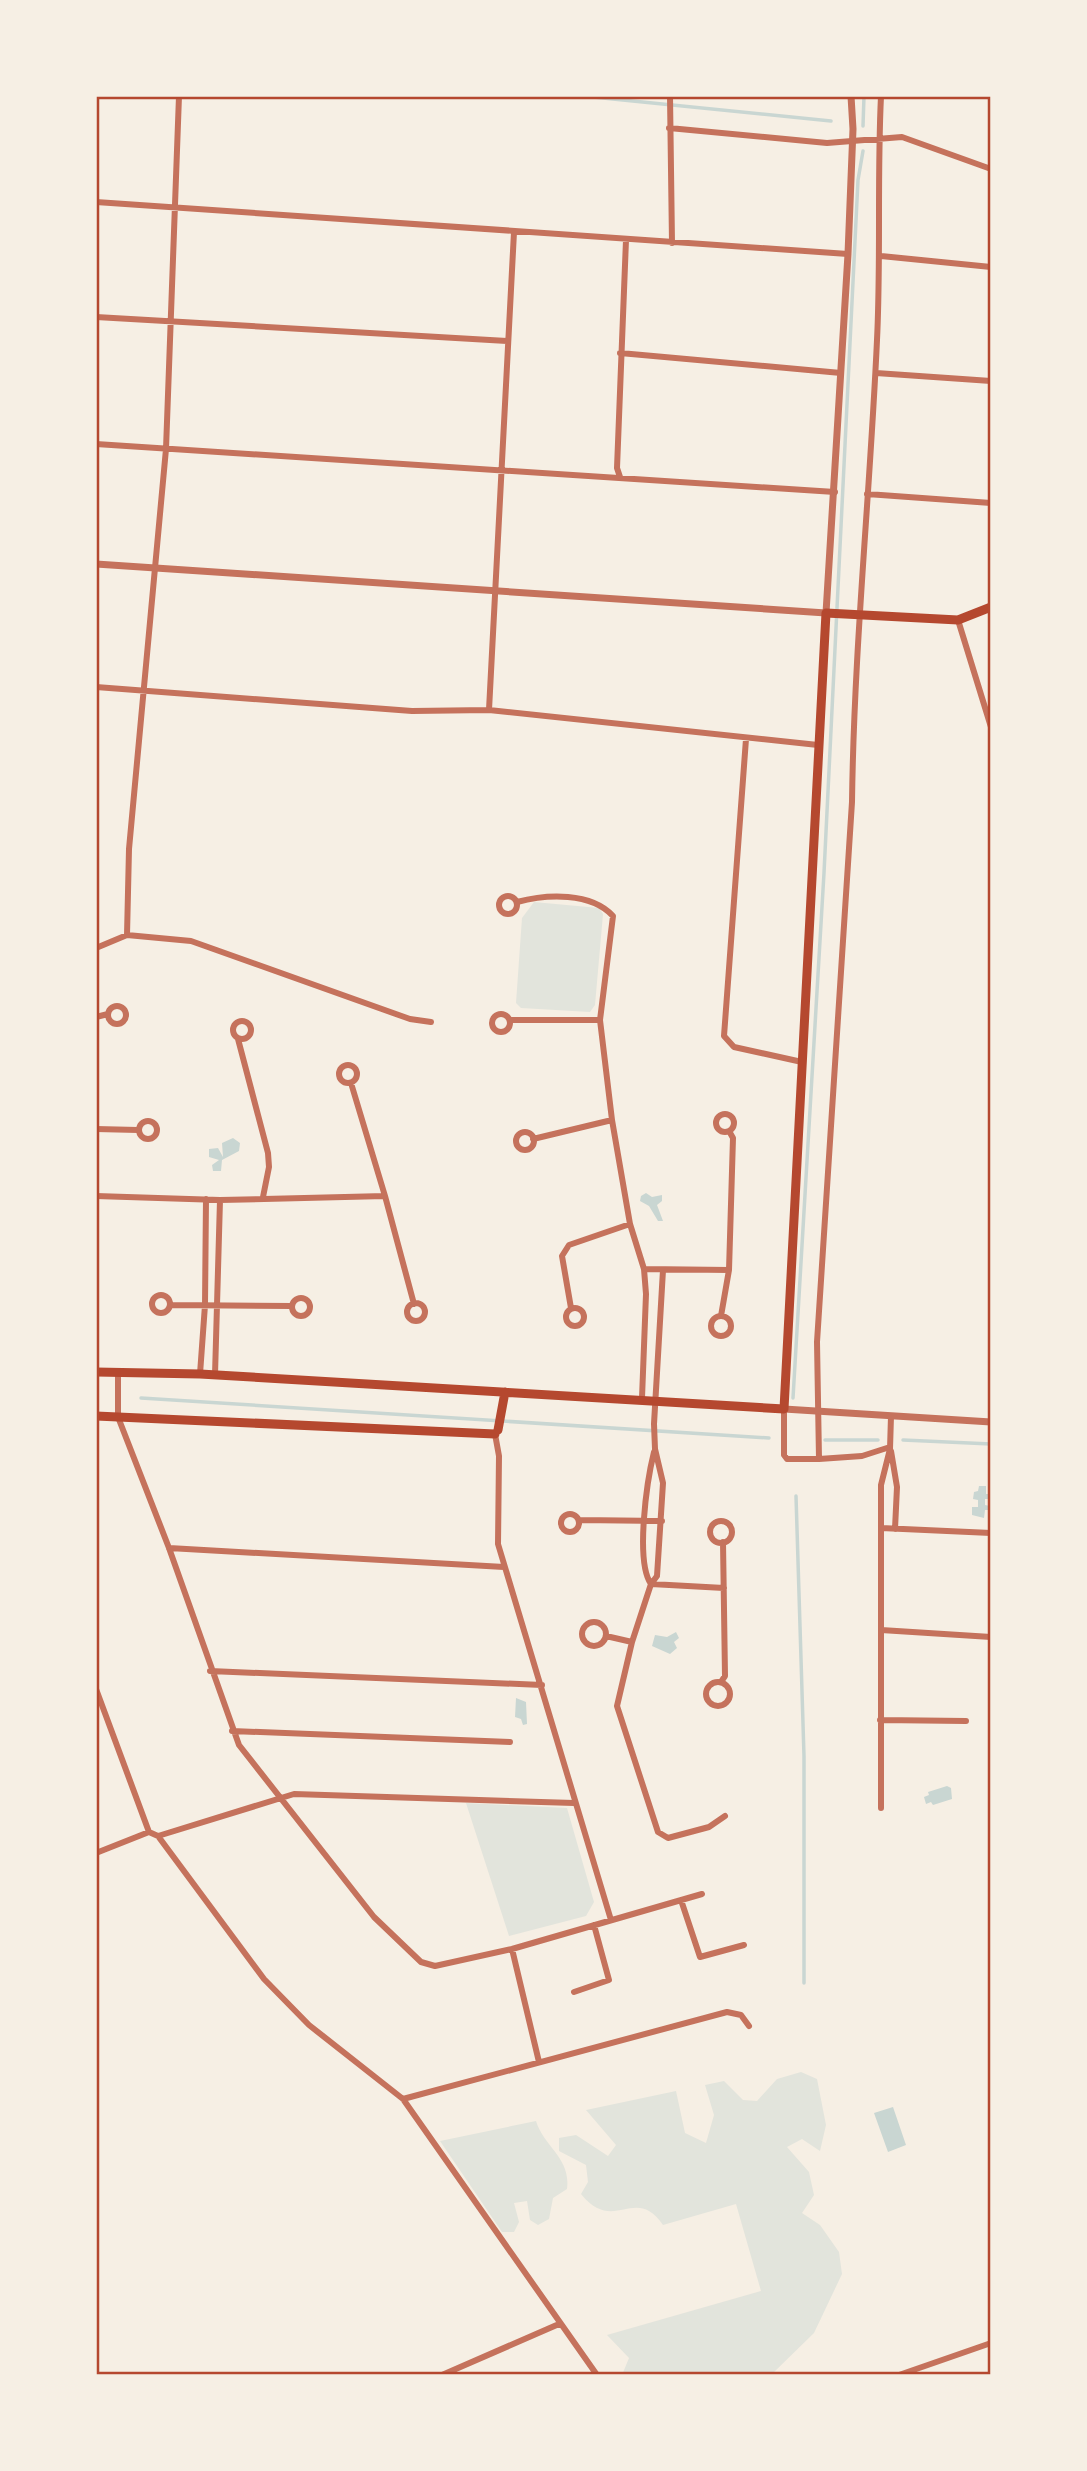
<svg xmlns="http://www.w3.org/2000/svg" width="1087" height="2471" font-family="Overpass,sans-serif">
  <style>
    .green { fill: #e2e4dc }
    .water { fill: #c9d6d2 }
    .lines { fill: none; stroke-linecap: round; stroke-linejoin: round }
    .stream { stroke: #c9d6d2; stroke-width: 3.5 }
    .minor { stroke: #c5725c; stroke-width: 6 }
    .tertiary { stroke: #c5725c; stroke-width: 7 }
    .secondary { stroke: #b5482f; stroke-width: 9 }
    .neatline { fill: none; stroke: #b5482f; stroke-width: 2.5 }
  </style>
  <rect width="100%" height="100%" fill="#f6efe4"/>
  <!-- green -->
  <path class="green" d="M534 902 599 908 603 914 595 1005 590 1012 521 1008 516 1003 522 918Z
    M466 1803 567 1808 594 1902 586 1916 509 1936Z
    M801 2072 817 2079 826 2125 820 2151 802 2139 787 2147 809 2172 814 2195 802 2213 820 2225 839 2252 842 2274 814 2333 771 2375H622L629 2358 607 2335 761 2291 736 2204 663 2225C635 2184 614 2235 581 2194L588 2182 586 2165 559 2151V2138L576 2135 608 2156 616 2145 586 2110 676 2091 685 2133 706 2143 714 2115 705 2085 724 2081 743 2100 757 2101 777 2079Z
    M536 2121C544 2147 571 2158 567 2189L553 2198 549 2219 538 2225 530 2220 527 2201 514 2203 519 2222 514 2232H502L440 2141Z"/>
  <!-- water -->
  <path class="water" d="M233 1138 240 1143 239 1151 222 1160 221 1171H213L212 1165 219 1160 209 1157V1149L218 1148 223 1157 222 1143Z
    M646 1193 652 1197 662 1195V1201L657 1205 663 1221H658L649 1206 640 1201 641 1196Z
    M979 1486H986V1494H991L990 1499H985V1505L990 1506 989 1510H985L984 1518 972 1515V1507H978V1500L973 1499 974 1492 978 1491Z
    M676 1632 679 1638 674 1642 677 1648 670 1654 652 1646 655 1635 667 1637Z
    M516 1698 526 1702 527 1724 523 1725 521 1719 515 1717Z
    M947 1786 951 1788 952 1799 933 1805 931 1802 926 1804 924 1797 929 1795 928 1792Z
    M893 2107 906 2145 888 2152 874 2113Z"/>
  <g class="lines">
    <!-- stream -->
    <path class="stream" d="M583 96 831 121
      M863 126 864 96
      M141 1398 769 1438
      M793 1398 824 873 858 180 863 151
      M825 1440H878
      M903 1440 991 1444
      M796 1496 804 1756V1983"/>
    <!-- minor -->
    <path class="minor" d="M670 96 672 243
      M881 96C877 178 881 259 877 340 870 494 854 648 852 802L817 1342 819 1459 862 1456 890 1447
      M669 128 827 143 902 137 991 169
      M96 202 848 254
      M881 256 991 267
      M96 317 507 341
      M620 353 841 373
      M876 373 991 381
      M96 444 835 492
      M620 477 617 468 626 240
      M867 494 991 503
      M958 620 991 727
      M96 687 412 711 489 710 818 745
      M489 710 514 232
      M746 739 724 1036 734 1047 802 1062
      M499 905a9 9 0 1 1 18 0a9 9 0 1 1-18 0Z
      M517 902C547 894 591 892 613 916L600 1020 612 1120 630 1224 644 1269 646 1294 642 1398
      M127 935 129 849 166 449 179 96
      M96 948 127 935 191 941 410 1019 431 1022
      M108 1015a9 9 0 1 1 18 0a9 9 0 1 1-18 0Z
      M492 1023a9 9 0 1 1 18 0a9 9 0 1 1-18 0Z
      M96 1017 108 1014
      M510 1020H600
      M233 1030a9 9 0 1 1 18 0a9 9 0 1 1-18 0Z
      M238 1039 268 1153 269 1167 263 1197
      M339 1074a9 9 0 1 1 18 0a9 9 0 1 1-18 0Z
      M351 1083 385 1196 414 1304
      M716 1123a9 9 0 1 1 18 0a9 9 0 1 1-18 0Z
      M139 1130a9 9 0 1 1 18 0a9 9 0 1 1-18 0Z
      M96 1129 138 1130
      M516 1141a9 9 0 1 1 18 0a9 9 0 1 1-18 0Z
      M533 1139 612 1120
      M96 1196 220 1200 385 1196
      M644 1269 729 1270
      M663 1270 654 1424 655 1449 663 1483 657 1576 651 1584 632 1642 617 1706 658 1832 668 1838 709 1827 725 1816
      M152 1304a9 9 0 1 1 18 0a9 9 0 1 1-18 0Z
      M292 1307a9 9 0 1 1 18 0a9 9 0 1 1-18 0Z
      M407 1312a9 9 0 1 1 18 0a9 9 0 1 1-18 0Z
      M170 1305 292 1306
      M571 1308 562 1256 569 1245 630 1224
      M566 1317a9 9 0 1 1 18 0a9 9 0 1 1-18 0Z
      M711 1326a10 10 0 1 1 20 0a10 10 0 1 1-20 0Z
      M721 1316 729 1270 733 1138 729 1131
      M118 1373V1417L169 1548 239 1745 374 1917 421 1962 435 1966 512 1949 702 1894
      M200 1374 205 1305 206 1199
      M215 1375 220 1200
      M784 1409V1455L787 1459H819
      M495 1434 499 1456 498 1544 611 1920
      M891 1451 897 1487 895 1529
      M561 1523a9 9 0 1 1 18 0a9 9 0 1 1-18 0Z
      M580 1520 662 1521
      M710 1532a11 11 0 1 1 22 0a11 11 0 1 1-22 0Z
      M881 1528 991 1533
      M169 1548 504 1567
      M651 1584C635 1561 647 1480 654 1452
      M651 1584 724 1588
      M582 1634a12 12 0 1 1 24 0a12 12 0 1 1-24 0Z
      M881 1630 991 1637
      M606 1636 632 1642
      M210 1671 542 1685
      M721 1682 725 1676 723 1542
      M706 1694a12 12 0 1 1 24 0a12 12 0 1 1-24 0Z
      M96 1689 149 1832 158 1836 264 1979 309 2025 403 2099 597 2375
      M880 1720 966 1721
      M232 1731 510 1742
      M881 1808V1485L890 1449 891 1416
      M158 1836 294 1794 574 1803
      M96 1853 149 1832
      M681 1900 700 1957 744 1945
      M512 1949 539 2062
      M574 1992 609 1980 594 1925
      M403 2099 727 2012 741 2015 749 2026
      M442 2375 559 2324
      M899 2375 991 2343"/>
    <!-- tertiary -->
    <path class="tertiary" d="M96 564 826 613 848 254 853 129 851 96
      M784 1409 991 1422"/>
    <!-- secondary -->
    <path class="secondary" d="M96 1372 200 1374 784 1409 826 613 958 620 991 607
      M96 1416 495 1434
      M498 1430 505 1392"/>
  </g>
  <!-- border -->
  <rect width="1087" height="2471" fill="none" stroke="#f6efe4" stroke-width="196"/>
  <rect x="98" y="98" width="891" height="2275" class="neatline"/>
</svg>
